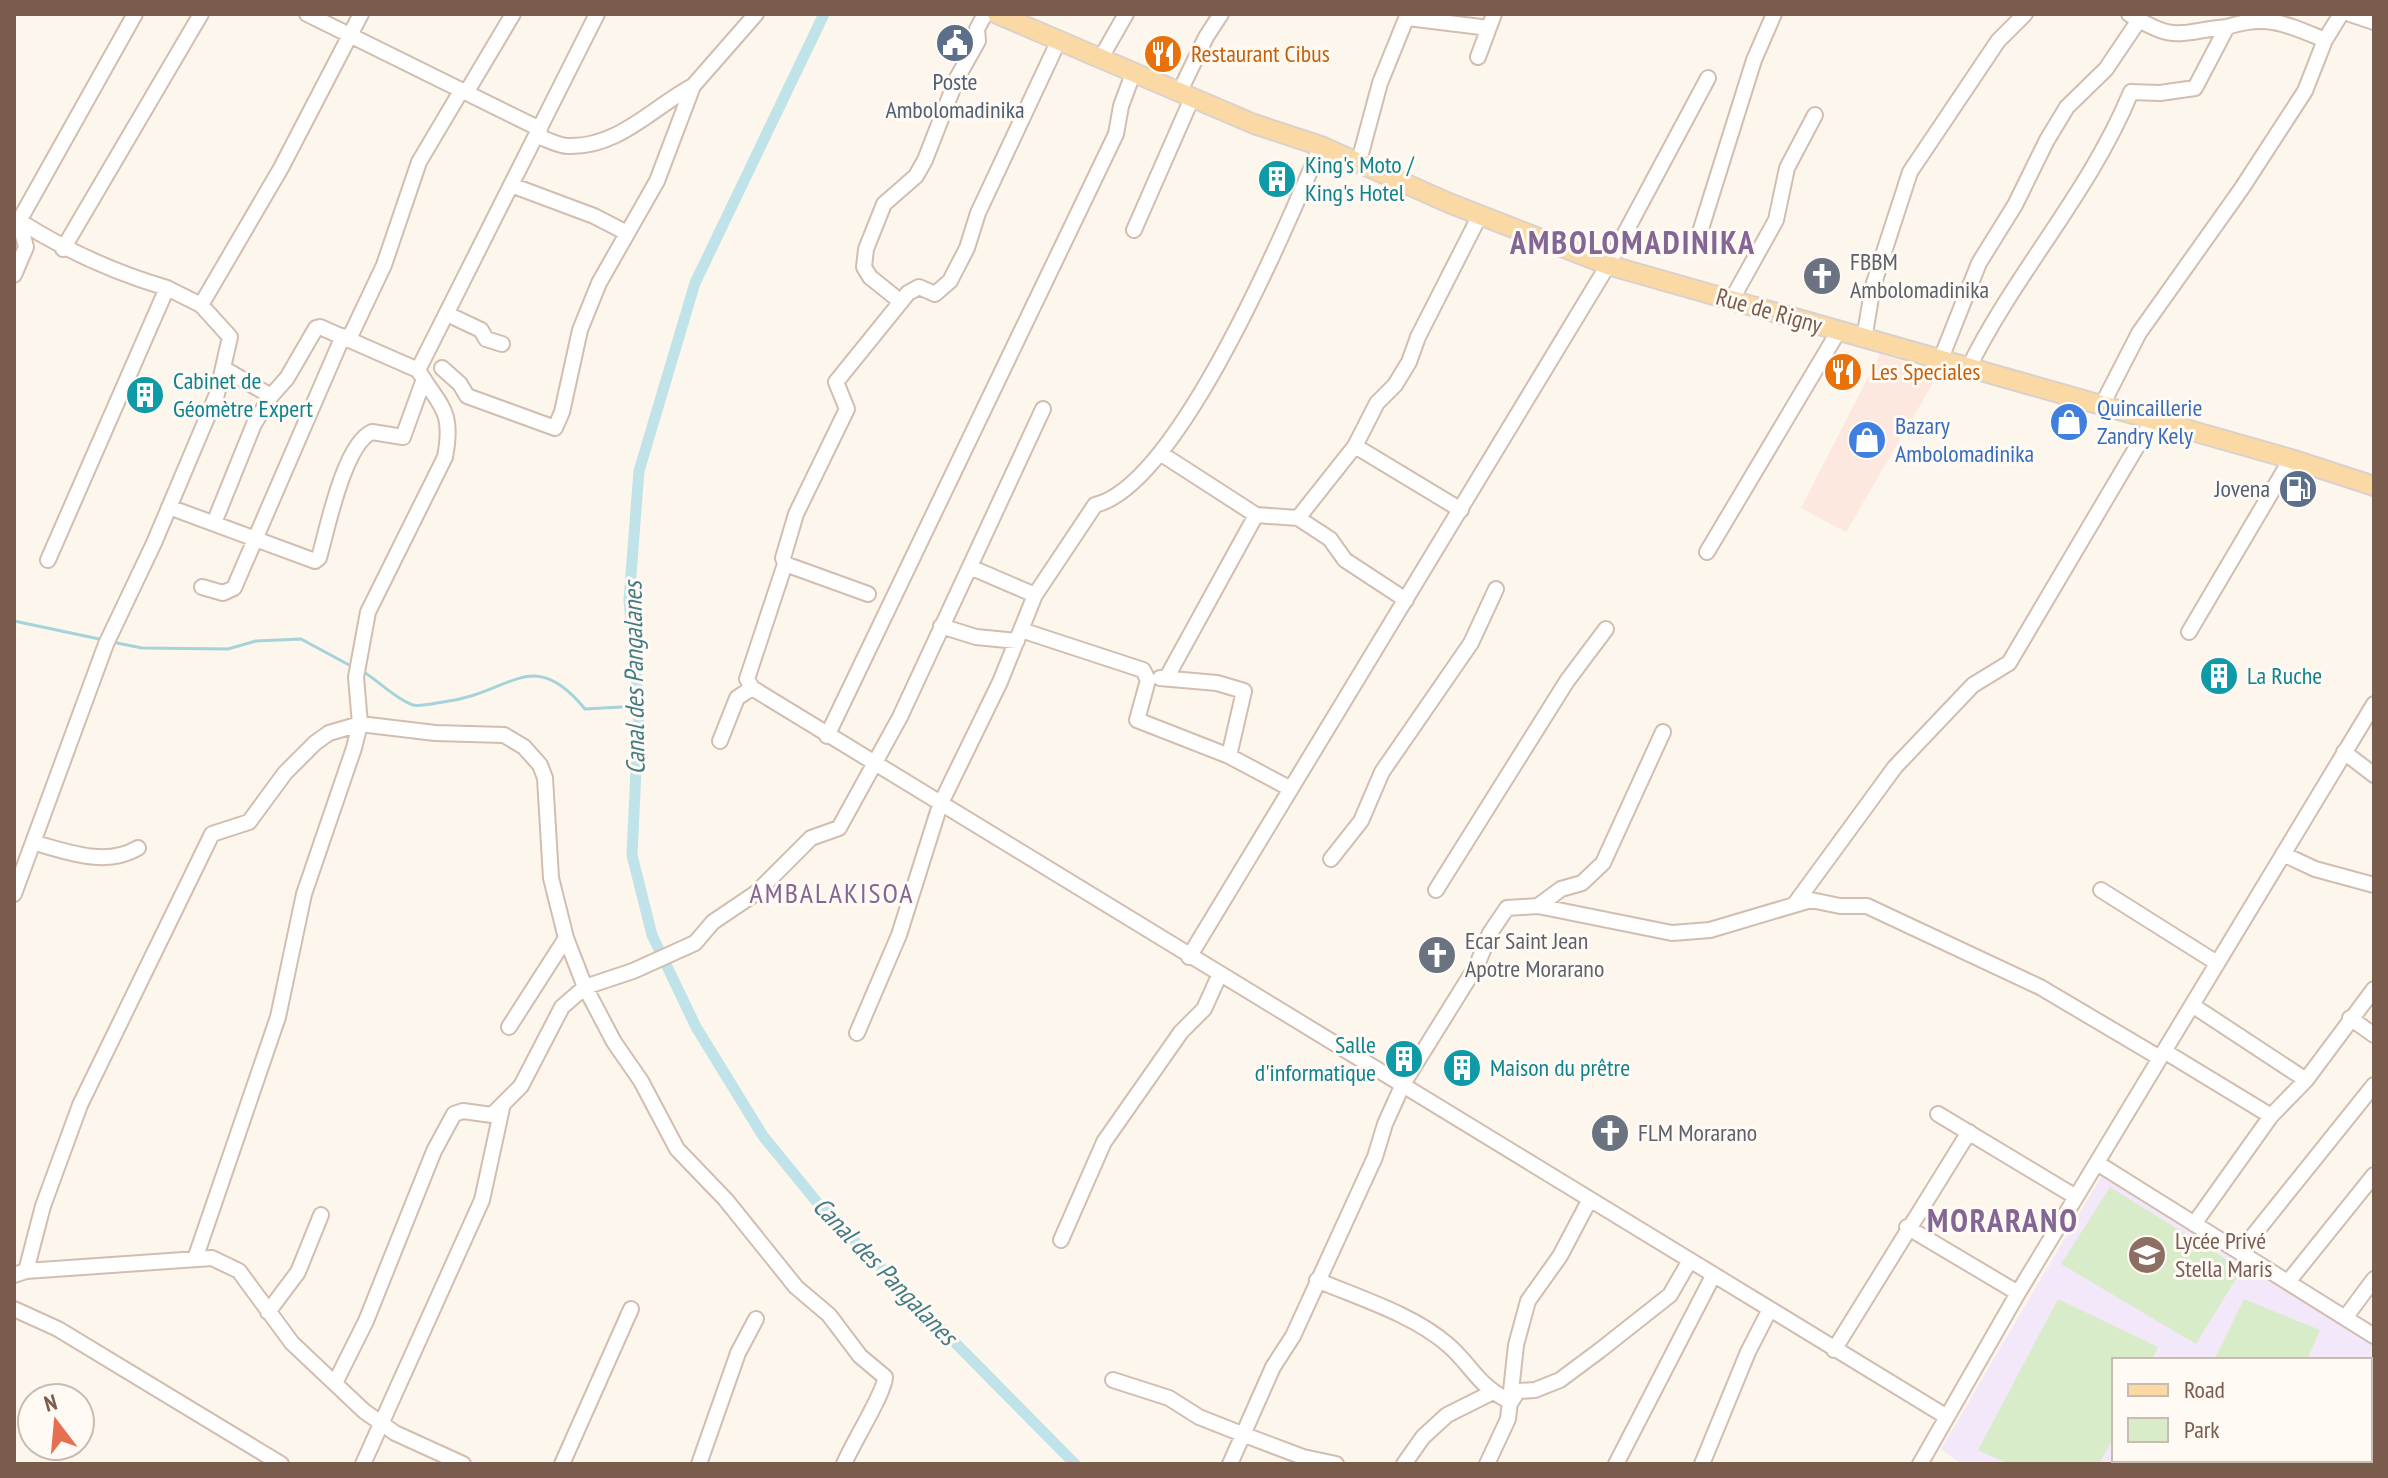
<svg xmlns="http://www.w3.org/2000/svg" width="2388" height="1478" font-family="'PT Sans Narrow',sans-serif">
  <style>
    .commercial { fill: #fde8e0 }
    .education { fill: #f3e8fa; fill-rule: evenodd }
    .green { fill: #d8ecc9 }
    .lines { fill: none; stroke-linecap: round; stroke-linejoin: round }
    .stream { stroke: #a5d3da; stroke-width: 3 }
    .canal { stroke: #bfe3e8; stroke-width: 11 }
    .minor-casing { stroke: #d1beb0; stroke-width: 18 }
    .major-casing { stroke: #dad1cd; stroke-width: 22 }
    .minor { stroke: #fff; stroke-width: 14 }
    .major { stroke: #fbd9a5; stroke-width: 18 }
    .labels { text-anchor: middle; stroke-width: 6; stroke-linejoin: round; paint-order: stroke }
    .food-label { font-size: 24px; fill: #c56008; stroke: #fffaf3; text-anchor: start }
    .service-label { font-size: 24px; fill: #4e5e75; stroke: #fffaf3 }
    .culture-label { font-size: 24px; fill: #0d838f; stroke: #fffaf3; text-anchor: start }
    .worship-label { font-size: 24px; fill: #5b616d; stroke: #fffaf3; text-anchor: start }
    .street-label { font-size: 24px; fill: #7a5c4d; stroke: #fffaf3 }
    .shop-label { font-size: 24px; fill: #366cbe; stroke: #fffaf3; text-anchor: start }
    .education-label { font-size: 24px; fill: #785e54; stroke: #fffaf3; text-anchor: start }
    .water-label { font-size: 26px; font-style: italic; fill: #437c86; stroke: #fffaf3 }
    .quarter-label { font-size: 28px; letter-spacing: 2px; fill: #846695; stroke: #fffaf3 }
    .district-label { font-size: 32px; font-weight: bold; letter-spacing: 2px; fill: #846695; stroke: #fffaf3 }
  </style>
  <rect width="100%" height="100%" fill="#fdf6ec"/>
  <!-- commercial -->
  <path class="commercial" d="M1880 354 1939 373 1846 532 1801 508Z"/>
  <!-- education -->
  <path class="education" d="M2106 1168 2374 1343V1464H1961L1941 1449ZM2114 1360H2370V1460H2114Z"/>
  <!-- green -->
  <path class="green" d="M2110 1187 2242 1269 2196 1344 2061 1264Z
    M2058 1299 2158 1347 2152 1360H2114V1437L2099 1464H2009L1978 1450Z
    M2244 1299 2320 1330 2307 1360H2214Z"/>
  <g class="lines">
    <!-- stream -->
    <path class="stream" d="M14 621 104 640
      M112 642 142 648 228 649 256 641 301 639 351 666
      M362 671C378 680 395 699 413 705 421 707 435 703 443 702 511 694 532 644 585 709L639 706"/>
    <!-- canal -->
    <path class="canal" d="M824 14 695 283 639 471 629 600 639 706 632 855 652 935 696 1027 763 1136 821 1207 1075 1464"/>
    <!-- minor casing -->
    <g class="minor-casing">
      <path id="minor" d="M307 14 540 129
        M2129 14C2176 43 2177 32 2227 27
        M2350 14 2374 22
        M1408 18 1489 28
        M1059 40 978 213 967 248 950 281 935 294 919 287 908 293 836 382 847 409 796 514 783 558 785 564 747 679 752 688 1947 1417
        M1102 56 1126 14
        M1478 57 1494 14
        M1180 91 1206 37 1221 14
        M466 93 513 14
        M537 136C547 139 558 146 568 146 618 148 653 107 693 86
        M1359 161 1380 83 1408 14
        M511 185 594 216 625 232
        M18 220C66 251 113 272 167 288
        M1134 230 1192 98
        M1700 232 1754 60 1774 14
        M63 249 201 14
        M14 275 26 247 19 221 135 14
        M1731 301 1776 220 1787 168 1815 115
        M901 302 870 277 864 267 866 249 884 204 916 176 925 160 957 78 978 41 977 29 985 14
        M201 305 281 168 361 14
        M447 314 481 330 486 339 502 344
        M349 339 384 265 419 162 461 91
        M1864 339 1873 286 1910 172 1998 41 2025 14
        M1940 361 1979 263 2015 205 2047 140 2067 107 2106 69 2139 20
        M223 368 271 396 287 378 316 328 320 327 418 370
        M442 368 460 384 467 396 555 428 562 412 580 330 599 283 657 181 693 86 756 14
        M1968 369C2015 273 2090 192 2131 92L2160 93 2195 88 2227 27C2268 14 2286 24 2325 40
        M2101 407 2139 333 2242 188 2305 91 2325 40 2341 14
        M1355 446 1461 510
        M1160 453 1256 515 1298 518 1330 539 1345 560 1406 600
        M169 507 315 561 319 558C327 530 344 444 372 432L403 437 424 379
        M1298 518 1355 446 1377 403 1395 385 1409 362 1418 337 1480 215
        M214 523 254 424 271 396
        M1707 552 1838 332
        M785 564 868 594
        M970 567 1035 595
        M202 587 223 593 234 588 343 336
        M941 626 976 637 1017 641
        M1021 630 1143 670 1148 680 1137 720 1229 756 1291 789
        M2189 632 2291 459
        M1167 677 1256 515
        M1160 678 1217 683 1244 691 1229 756
        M827 736 1116 134 1121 106 1134 71
        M720 741 737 698 752 688
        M2344 752 2374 775
        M35 843C69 852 105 867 138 848
        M2283 854 2315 869 2374 885
        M1331 859 1361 821 1382 772 1471 643 1496 589
        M1436 890 1567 681 1606 629
        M2101 890 2217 963
        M14 894 106 644 154 543 217 394 230 337 201 305 167 288 48 560
        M1794 905 1895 767 1973 685 2009 663 2152 421
        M1538 906 1561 889 1582 883 1603 863 1663 732
        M1189 957 1608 265 1708 78
        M2192 1005 2306 1080
        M2350 1018 2374 1035
        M509 1027 566 938
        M857 1033 899 935 940 805 1000 682 1035 595 1095 505C1180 484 1286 226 1321 146
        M2164 1051 2271 1116
        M1938 1114 2076 1197
        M2097 1163 2374 1336
        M2194 1224 2271 1116 2306 1080 2374 989
        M1907 1227 2018 1293
        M1061 1240 1104 1142 1181 1032 1204 1009 1219 976
        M2240 1252 2374 1085
        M195 1259 278 1017 304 894 354 748 360 724 356 677 368 612 445 457C454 409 440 407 418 370L597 14
        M26 1271 43 1206 80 1105 212 834 249 822 285 773 315 743 329 733 360 724 435 733 504 735 524 747 540 765 545 778 551 878 566 938 585 987 614 1042 641 1081 677 1149 726 1200 796 1287 829 1315 860 1356 885 1377C886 1390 851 1446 844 1464
        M14 1275 26 1271 212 1258 239 1271 292 1343 364 1411 395 1433 463 1464
        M1317 1280C1359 1298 1412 1314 1447 1344 1472 1365 1476 1385 1511 1402L1518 1391 1535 1390 1560 1380 1599 1351 1670 1295 1689 1262
        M2288 1282 2374 1175
        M14 1309 58 1329 281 1464
        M268 1312 298 1272 321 1215
        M2345 1318 2374 1279
        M1834 1350 1969 1132
        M1113 1380 1169 1398 1199 1417 1242 1434 1303 1457 1336 1464
        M335 1383 366 1321 434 1151 454 1114 463 1111 492 1115 521 1086 562 1007 585 987 633 971 695 943 713 922 756 893 811 838 839 828 900 717 1043 409
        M363 1464 482 1200 502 1108
        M562 1464 631 1309
        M699 1464 738 1353 756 1319
        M1230 1464 1273 1367 1293 1336 1375 1157 1385 1124 1403 1084 1477 965 1490 933 1507 908 1538 906 1672 933 1710 930 1811 900 1840 906H1867L2040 987 2160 1058
        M1404 1464 1423 1437 1447 1415 1491 1393
        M1487 1464 1508 1419 1516 1345 1528 1301 1560 1256 1589 1201
        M1616 1464 1713 1276
        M1702 1464 1748 1352 1769 1311
        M1920 1464 2018 1293 2374 704"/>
    </g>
    <!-- major casing -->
    <g class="major-casing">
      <path id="major" d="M997 14 1254 124 1321 146 1449 203 1608 265 2291 459 2374 486"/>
    </g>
    <!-- minor -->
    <use href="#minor" class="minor"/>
    <!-- major -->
    <use href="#major" class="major"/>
  </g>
  <!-- icons -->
  <defs>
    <g id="civic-disc" transform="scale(2)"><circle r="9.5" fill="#5c6f8a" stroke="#fffaf3"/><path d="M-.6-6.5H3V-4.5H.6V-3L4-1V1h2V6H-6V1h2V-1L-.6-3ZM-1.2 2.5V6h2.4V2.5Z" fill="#fff"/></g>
    <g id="restaurant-disc" transform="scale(2)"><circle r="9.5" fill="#e8710a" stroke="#fffaf3"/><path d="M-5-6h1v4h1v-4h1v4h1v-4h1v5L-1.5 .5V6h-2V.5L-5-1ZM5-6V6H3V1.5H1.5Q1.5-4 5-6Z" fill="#fff"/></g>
    <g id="building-disc" transform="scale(2)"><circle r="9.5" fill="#0f9aa8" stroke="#fffaf3"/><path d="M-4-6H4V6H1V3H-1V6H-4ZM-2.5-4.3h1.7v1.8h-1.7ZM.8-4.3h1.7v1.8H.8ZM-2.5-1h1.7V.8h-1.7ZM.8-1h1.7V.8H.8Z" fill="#fff"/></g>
    <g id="church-disc" transform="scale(2)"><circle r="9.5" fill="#6b7280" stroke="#fffaf3"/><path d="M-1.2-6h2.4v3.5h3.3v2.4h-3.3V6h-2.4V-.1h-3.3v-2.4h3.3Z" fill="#fff"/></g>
    <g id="shop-disc" transform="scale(2)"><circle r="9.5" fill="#3f7fe0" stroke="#fffaf3"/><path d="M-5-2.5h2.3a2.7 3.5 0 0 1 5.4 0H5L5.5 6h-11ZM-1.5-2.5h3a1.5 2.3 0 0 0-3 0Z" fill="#fff"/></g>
    <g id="fuel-disc" transform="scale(2)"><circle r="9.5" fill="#5c6f8a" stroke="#fffaf3"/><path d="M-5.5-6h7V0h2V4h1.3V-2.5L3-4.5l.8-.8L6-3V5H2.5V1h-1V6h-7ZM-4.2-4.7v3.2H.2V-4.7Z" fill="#fff"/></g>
    <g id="school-disc" transform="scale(2)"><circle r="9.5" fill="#8d6e63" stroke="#fffaf3"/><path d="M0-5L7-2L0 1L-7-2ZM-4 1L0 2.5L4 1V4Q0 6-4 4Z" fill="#fff"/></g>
  </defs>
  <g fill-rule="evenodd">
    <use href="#civic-disc" x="955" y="43"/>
    <use href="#restaurant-disc" x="1163" y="54"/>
    <use href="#building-disc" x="1277" y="179"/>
    <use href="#church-disc" x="1822" y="276"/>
    <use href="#restaurant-disc" x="1843" y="372"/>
    <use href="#building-disc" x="145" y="395"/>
    <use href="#shop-disc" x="2069" y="422"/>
    <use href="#shop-disc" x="1867" y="440"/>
    <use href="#fuel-disc" x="2298" y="489"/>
    <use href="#building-disc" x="2219" y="676"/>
    <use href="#church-disc" x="1437" y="955"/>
    <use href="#building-disc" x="1404" y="1059"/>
    <use href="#building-disc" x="1462" y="1068"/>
    <use href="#church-disc" x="1610" y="1133"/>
    <use href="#school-disc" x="2147" y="1255"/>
  </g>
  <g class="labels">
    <!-- food labels -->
    <g class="food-label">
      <text x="1191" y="62">Restaurant Cibus</text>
      <text x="1871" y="380">Les Speciales</text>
    </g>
    <!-- service labels -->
    <g class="service-label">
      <text x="955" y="90">Poste<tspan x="955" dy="28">Ambolomadinika</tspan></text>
      <text x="2270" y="497" text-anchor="end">Jovena</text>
    </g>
    <!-- culture labels -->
    <g class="culture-label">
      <text x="1305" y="173">King's Moto /<tspan x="1305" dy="28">King's Hotel</tspan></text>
      <text x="173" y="389">Cabinet de<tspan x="173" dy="28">Géomètre Expert</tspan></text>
      <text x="2247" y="684">La Ruche</text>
      <text x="1376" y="1053" text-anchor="end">Salle<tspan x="1376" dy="28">d'informatique</tspan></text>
      <text x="1490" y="1076">Maison du prêtre</text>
    </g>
    <!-- worship labels -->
    <g class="worship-label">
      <text x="1850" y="270">FBBM<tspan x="1850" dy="28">Ambolomadinika</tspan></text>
      <text x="1465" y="949">Ecar Saint Jean<tspan x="1465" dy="28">Apotre Morarano</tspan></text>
      <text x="1638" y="1141">FLM Morarano</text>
    </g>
    <!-- street labels -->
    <g class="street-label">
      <text transform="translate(1769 311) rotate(16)" y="8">Rue de Rigny</text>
    </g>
    <!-- shop labels -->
    <g class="shop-label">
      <text x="2097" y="416">Quincaillerie<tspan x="2097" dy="28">Zandry Kely</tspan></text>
      <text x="1895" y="434">Bazary<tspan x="1895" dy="28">Ambolomadinika</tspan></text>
    </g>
    <!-- education labels -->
    <g class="education-label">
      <text x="2175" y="1249">Lycée Privé<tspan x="2175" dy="28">Stella Maris</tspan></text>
    </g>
    <!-- water labels -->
    <g class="water-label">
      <text transform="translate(634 678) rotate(-91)" y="9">Canal des Pangalanes</text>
      <text transform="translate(885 1271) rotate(46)" y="9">Canal des Pangalanes</text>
    </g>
    <!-- quarter labels -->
    <g class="quarter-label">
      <text x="832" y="903">AMBALAKISOA</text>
    </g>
    <!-- district labels -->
    <g class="district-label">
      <text x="1633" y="254">AMBOLOMADINIKA</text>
      <text x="2003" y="1232">MORARANO</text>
    </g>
  </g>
  <!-- border -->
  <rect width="2388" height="1478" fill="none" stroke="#7a5c4d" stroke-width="32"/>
  <!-- legend -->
  <rect x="2112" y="1358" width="260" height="104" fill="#fffaf3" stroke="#cabbb1" stroke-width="2"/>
  <rect x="2128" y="1384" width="40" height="12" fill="#fbd9a5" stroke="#cabbb1" stroke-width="2"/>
  <text x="2184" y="1398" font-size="24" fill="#7a5c4d">Road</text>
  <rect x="2128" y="1418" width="40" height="24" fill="#d8ecc9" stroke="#cabbb1" stroke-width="2"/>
  <text x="2184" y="1438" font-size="24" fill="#7a5c4d">Park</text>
  <!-- north arrow -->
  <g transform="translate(56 1422) rotate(344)"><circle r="38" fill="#fffaf3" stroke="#cabbb1" stroke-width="2"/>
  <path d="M0-6L14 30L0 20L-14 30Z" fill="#e76f51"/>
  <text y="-12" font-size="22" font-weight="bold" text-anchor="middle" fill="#7a5c4d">N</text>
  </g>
</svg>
